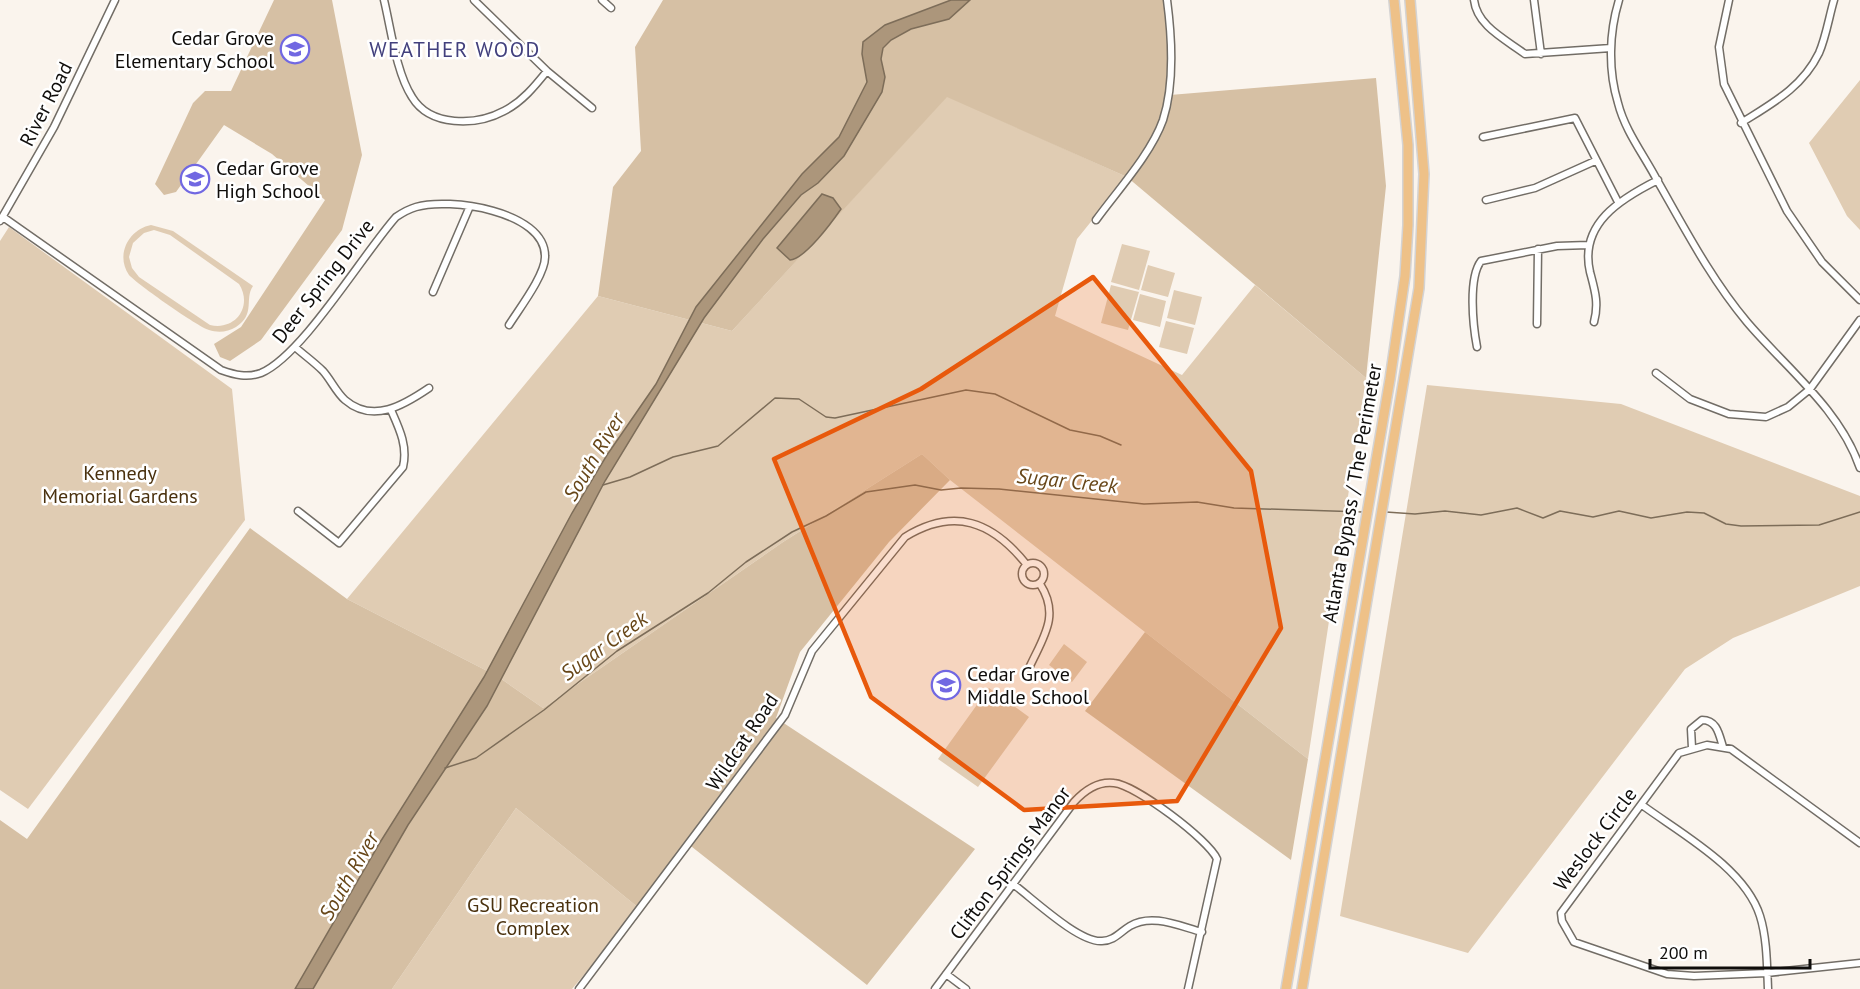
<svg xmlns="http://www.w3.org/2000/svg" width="1860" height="989" font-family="'PT Sans',sans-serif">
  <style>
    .green { fill: #e0ccb3; fill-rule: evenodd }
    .forest { fill: #d6c0a4 }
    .water { fill: #ac967b; stroke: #7d6d59; stroke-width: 1.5 }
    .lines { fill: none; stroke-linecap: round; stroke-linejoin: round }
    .stream { stroke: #7d6d59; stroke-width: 1.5 }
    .minor-casing { stroke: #726d66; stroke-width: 9 }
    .highway-casing { stroke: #d4d3d3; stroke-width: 12 }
    .minor { stroke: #fff; stroke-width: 6 }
    .highway { stroke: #eec188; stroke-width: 9 }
    .marked { fill: #e8590c; fill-opacity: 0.2; stroke: #e8590c; stroke-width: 4.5; stroke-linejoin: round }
    .labels { text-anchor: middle; stroke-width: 5; stroke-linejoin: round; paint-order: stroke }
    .poi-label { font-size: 20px; fill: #0f0d0b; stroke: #fff; text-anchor: start }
    .street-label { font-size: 20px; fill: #0f0d0b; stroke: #fff }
    .park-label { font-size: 20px; fill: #4a310e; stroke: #fff }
    .neighbourhood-label { font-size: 21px; letter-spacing: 1.5px; fill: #42407d; stroke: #fff }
    .water-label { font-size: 21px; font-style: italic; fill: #674618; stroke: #fff }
  </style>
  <rect width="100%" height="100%" fill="#faf4ed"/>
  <!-- green -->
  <path class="green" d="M1860 80V230L1847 216 1809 143Z
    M947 96 1127 177 1077 239 1055 316 1182 375 1255 285 1366 378 1308 759 950 480 922 454 783 542 543 708 497 676 347 599 598 296 732 331Z
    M151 225 173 231 253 286C244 299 256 314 236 327 228 332 218 333 209 330 198 327 137 284 129 275 115 255 129 229 151 225ZM154 230 170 235 239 284C253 306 236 331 210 325L139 277 132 268 129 257 133 243 144 233Z
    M9 227 232 389 245 520 28 809 0 790V241Z
    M1122 244 1150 251 1139 290 1111 282Z
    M1148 265 1175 273 1168 297 1141 290Z
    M1111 285 1139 292 1128 330 1101 323Z
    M1174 290 1202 297 1195 325 1167 318Z
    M1140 294 1166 301 1160 327 1133 320Z
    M1166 321 1194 328 1187 354 1159 347Z
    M1427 385 1621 404 1860 496V586L1733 638 1685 669 1468 953 1340 916Z
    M1064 644 1087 662 1072 682 1049 665Z
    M989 688 1029 717 978 787 938 759Z
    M516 808 640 909 572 989H392Z"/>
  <!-- forest -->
  <path class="forest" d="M274 0H332L362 155 342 230 261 340 230 361 220 357 214 344 241 327 325 200 272 154 224 125 176 192 164 195 155 184 193 103 205 91H231Z
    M663 0H1166L1171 48 1170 95 1376 78 1386 186 1366 378 1127 177 947 97 732 331 598 296 613 187 641 151 635 47Z
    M922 454 950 480 889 542 800 652 776 718 975 849 867 985 687 843 640 909 516 808 392 989H0V820L27 839 250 528 347 599 497 676 543 708 783 542Z
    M1145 632 1308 759 1291 860 1085 711Z"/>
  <!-- water -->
  <path class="water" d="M951 0H970L949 19 911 29 891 40 883 48 881 59 885 77 882 92 844 156 818 183 801 195 763 239 704 318 605 481 487 706 408 825 313 989H295L379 844 484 677 572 513 607 455 656 384 696 307 802 174 839 137 867 82 862 54 863 42 885 25Z
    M822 194 833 198 841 209C832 222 805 259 790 260L777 248Z"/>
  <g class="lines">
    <!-- stream -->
    <path class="stream" d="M603 485 630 477 673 457 718 446 775 398 799 399 826 417 835 418 966 390 995 394 1070 430 1100 436 1121 445
      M1386 512 1415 514 1445 511 1481 515 1517 508 1543 518 1560 511 1593 517 1619 511 1651 518 1687 512 1704 513 1726 524 1741 526 1819 525 1860 512
      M445 768 476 758 544 710 617 651 708 593 746 562 792 532 826 516 866 492 915 485 941 490 961 488 999 489 1144 504 1197 502 1234 508 1363 512"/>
    <!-- minor casing -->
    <g class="minor-casing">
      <path id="minor" d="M384 0C391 29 396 72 412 97 430 127 476 126 504 111 522 102 535 86 547 71
        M474 0 547 71 592 108
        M602 0 611 8
        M1474 0C1477 26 1505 39 1525 54L1611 48
        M1534 0 1541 54
        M1619 0C1609 33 1608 70 1618 103 1625 131 1644 155 1657 180 1685 229 1711 279 1747 322 1786 368 1840 409 1860 468
        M1729 0 1719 47 1724 84 1787 211 1822 262 1860 300
        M1741 123C1771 104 1802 88 1819 53 1826 37 1829 17 1834 0
        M1483 137 1575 118 1618 202
        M1486 200 1535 188 1595 161
        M3 217 221 370C235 375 247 378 261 373 302 356 363 254 396 217 402 213 409 209 416 207 449 197 545 211 545 256 546 274 519 309 509 325
        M1096 220C1117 191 1151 154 1163 120 1175 83 1172 38 1167 0
        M0 221 54 127 115 0
        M433 292 470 206
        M1594 322C1599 303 1595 291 1590 272 1579 224 1620 199 1658 180
        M1537 324 1538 249
        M295 347C304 355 314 362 323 371 331 380 336 392 345 400 373 424 404 405 429 388
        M1477 347C1473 326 1468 278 1481 261L1557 246 1588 245
        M1656 373 1690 399 1729 414 1766 417 1788 407 1810 389 1860 320
        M298 511 339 543 403 467C408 446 399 428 391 410
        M1022 574a11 11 0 1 1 22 0a11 11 0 1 1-22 0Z
        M1030 666C1044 636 1060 615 1040 584
        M1692 748 1691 729 1702 720C1717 720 1719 734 1723 747
        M1642 805C1680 833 1745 868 1760 916 1767 938 1767 966 1768 989
        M1860 843 1731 749 1707 745 1679 753 1561 913 1562 921 1574 942 1667 974 1694 976 1767 973 1860 963
        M1013 884C1032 898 1079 943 1102 941 1114 941 1120 932 1130 926 1152 913 1179 926 1202 932
        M946 974 966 989
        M579 989 785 715 812 651 905 537C954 507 992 521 1027 565
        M935 989 1074 802C1084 791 1098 781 1114 783 1136 785 1209 840 1217 859L1188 989"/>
    </g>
    <!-- highway casing -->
    <g class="highway-casing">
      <path id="highway" d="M1286 989 1390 379 1405 276 1408 225V145L1394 0
        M1302 989 1419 288 1424 174 1410 0"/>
    </g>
    <!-- minor -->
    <use href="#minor" class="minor"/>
    <!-- highway -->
    <use href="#highway" class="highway"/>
  </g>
  <!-- marked area -->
  <path class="marked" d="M1093 277 1251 471 1281 628 1177 801 1024 810 871 697 774 459 921 389Z"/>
  <!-- icons -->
  <defs>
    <g id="school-ring" transform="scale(1.5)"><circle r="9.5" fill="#fff" stroke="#7168e2" stroke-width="1.5"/><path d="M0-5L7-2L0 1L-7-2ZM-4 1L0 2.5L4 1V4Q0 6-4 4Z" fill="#7168e2"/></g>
  </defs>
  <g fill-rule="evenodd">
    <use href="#school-ring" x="295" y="49"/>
    <use href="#school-ring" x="195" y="179"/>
    <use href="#school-ring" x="946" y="685"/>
  </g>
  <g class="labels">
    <!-- poi labels -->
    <g class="poi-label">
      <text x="274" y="45" text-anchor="end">Cedar Grove<tspan x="274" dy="23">Elementary School</tspan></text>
      <text x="216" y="175">Cedar Grove<tspan x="216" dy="23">High School</tspan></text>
      <text x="967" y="681">Cedar Grove<tspan x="967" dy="23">Middle School</tspan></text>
    </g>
    <!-- street labels -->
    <g class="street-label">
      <text transform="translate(46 104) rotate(-63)" y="7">River Road</text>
      <text transform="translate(323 281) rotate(-52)" y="7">Deer Spring Drive</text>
      <text transform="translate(1352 493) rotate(-80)" y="7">Atlanta Bypass / The Perimeter</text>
      <text transform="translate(742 742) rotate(-56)" y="7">Wildcat Road</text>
      <text transform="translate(1595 839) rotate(-53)" y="7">Weslock Circle</text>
      <text transform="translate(1010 863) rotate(-53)" y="7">Clifton Springs Manor</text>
    </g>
    <!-- park labels -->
    <g class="park-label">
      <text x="120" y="480">Kennedy<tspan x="120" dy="23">Memorial Gardens</tspan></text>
      <text x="533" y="912">GSU Recreation<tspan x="533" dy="23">Complex</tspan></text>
    </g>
    <!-- neighbourhood labels -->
    <g class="neighbourhood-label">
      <text x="455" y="57">WEATHER WOOD</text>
    </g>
    <!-- water labels -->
    <g class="water-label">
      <text transform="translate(594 457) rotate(-59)" y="7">South River</text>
      <text transform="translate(1067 481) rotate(6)" y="7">Sugar Creek</text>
      <text transform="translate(604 646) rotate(-36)" y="7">Sugar Creek</text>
      <text transform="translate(349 876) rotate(-60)" y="7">South River</text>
    </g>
  </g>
  <!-- scale -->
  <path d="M1650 959v9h160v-9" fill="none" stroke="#0f0d0b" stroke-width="3"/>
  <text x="1659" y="959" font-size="18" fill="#0f0d0b" stroke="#ffffff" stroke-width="4.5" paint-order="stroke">200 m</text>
</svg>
